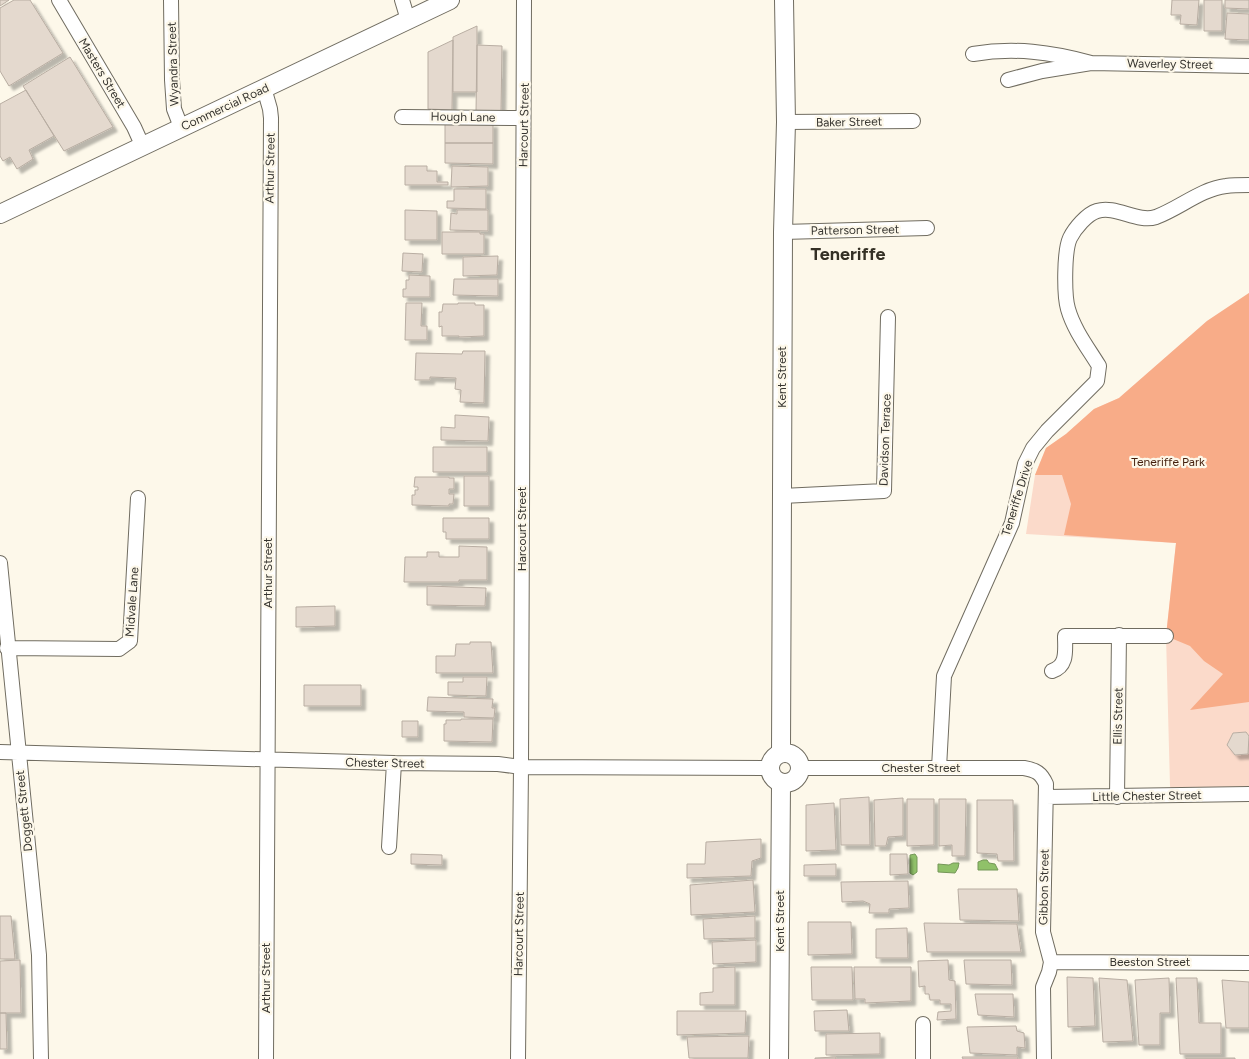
<svg xmlns="http://www.w3.org/2000/svg" width="1249" height="1059" font-family="Figtree,sans-serif">
  <style>
    .green { fill: #fbdaca }
    .forest { fill: #f8ac88 }
    .water { fill: #90c169; stroke: #759758 }
    .building { fill: #e4d9ce; stroke: #b8ada2; filter: url(#shadow) }
    .lines { fill: none; stroke-linecap: round; stroke-linejoin: round }
    .minor-casing { stroke: #706c60; stroke-width: 16 }
    .tertiary-casing { stroke: #706c60; stroke-width: 20 }
    .minor { stroke: #fff; stroke-width: 14 }
    .tertiary { stroke: #fff; stroke-width: 18 }
    .labels { text-anchor: middle; stroke-width: 4.5; stroke-linejoin: round; paint-order: stroke }
    .street-label { font-size: 12px; fill: #36342f; stroke: #fdf8ea }
    .park-label { font-size: 12px; fill: #431e0c; stroke: #fdf8ea }
    .district-label { font-size: 18px; font-weight: bold; fill: #343025; stroke: #fdf8ea }
  </style>
  <defs>
    <filter id="shadow"><feDropShadow dx="4.5" dy="4.5" stdDeviation="1" flood-color="#0004"/></filter>
  </defs>
  <rect width="100%" height="100%" fill="#fdf8ea"/>
  <!-- green -->
  <path class="green" d="M1249 293V789L1173 795 1170 786 1166 636 1176 543 1026 534 1035 475 1046 448 1066 434 1094 409 1119 398 1207 321Z"/>
  <!-- forest -->
  <path class="forest" d="M1249 293V702L1190 710 1223 674 1204 661 1190 646 1166 636 1176 543 1064 535 1071 504 1062 475H1035L1046 448 1066 434 1094 409 1119 398 1207 321Z"/>
  <!-- water -->
  <path class="water" d="M915 854 917 857V872L913 875 910 873V855Z
    M983 860H987L989 863 995 864 998 870H978V862Z
    M953 863H959L958 868 955 873 938 872V864L949 865Z"/>
  <!-- building -->
  <path class="building" d="M0 0H9L0 6Z
    M14 0H30L63 53 9 86 0 71V8Z
    M1172 0H1199L1197 25 1180 24 1181 15H1171Z
    M1204 0H1222V31H1204Z
    M1225 0H1249V9L1225 8Z
    M1227 13 1249 14V40L1225 39Z
    M477 26V92H453V37Z
    M453 40 452 110 428 109V52Z
    M477 45 502 46 501 112H476Z
    M70 57 113 127 64 151 23 86Z
    M26 90 54 136 29 150 33 159 17 169 10 157 3 161 0 156V104Z
    M493 123V143H445V124Z
    M445 143H493V164L445 163Z
    M405 166H427V171H437V182H448V185H405Z
    M452 166 488 167V186L451 187Z
    M454 189H486V209L447 208V201H454Z
    M405 210 437 211V240H405Z
    M457 210H488V231L450 230 451 213 457 214Z
    M442 232H480V234H484V254H442Z
    M403 253 423 254 422 272 402 271Z
    M498 256 497 275 463 276V257Z
    M409 275 430 276V297H403V289H406V280H409Z
    M454 279H498V296L453 295Z
    M406 303H422L421 326H427V340H405Z
    M458 303H475V305H484V336L459 337V336H442V326L439 327V312H442L443 304H458Z
    M463 351H485L484 403 460 402 461 390 455 389 456 378 430 377V380H415L416 353 462 354Z
    M455 415 489 417 488 441 441 440V427L455 428Z
    M433 447H487V472H433Z
    M464 476H489V506H464Z
    M415 477H449V478H454V489H449V494H454L453 504H449V506L412 505V495H415V490H418V487H414Z
    M443 518H489V539H446V532H443Z
    M459 546 487 547V580H459V582H404L405 557H427V552H439V557H459Z
    M427 586 486 588 485 606 427 605Z
    M335 606V626L296 627V607Z
    M470 642H491L493 673H436V656H455L456 644H470Z
    M463 677H487L486 696 448 695V682H463Z
    M304 685H361V706H304Z
    M428 697 493 699 492 708H495L494 718 464 717V712L427 711Z
    M461 719H493L492 742 444 741V724H446V720H461Z
    M402 721H418V737H402Z
    M1246 732 1249 736 1248 754 1235 755 1227 745 1233 733Z
    M869 797 870 845H841L840 799Z
    M903 798V836L888 837 886 846H875L874 800Z
    M907 799H934V845L907 846Z
    M939 799H966L965 856H952V845L939 846Z
    M977 800H1013L1014 861H998L997 854 977 853Z
    M834 803 836 850 806 851V805Z
    M761 839V858L752 861 751 876 687 878V864H705L706 842Z
    M411 854 442 855V865L411 864Z
    M890 854H907L908 874 890 875Z
    M836 864V876H804V865Z
    M753 880 755 912 691 915 690 885Z
    M908 881 909 908 889 909V913H869L870 904 863 901 842 902 841 882Z
    M958 889H1017L1019 921 960 920Z
    M0 916H11L15 959H0Z
    M755 916V938L704 939 703 919Z
    M808 922H851L852 954 808 955Z
    M924 923 1017 924 1021 952H927Z
    M907 928 908 958H876V929Z
    M756 940V962L713 964 712 942Z
    M20 960 21 1013H0V961Z
    M948 960 949 980 955 981 956 1019 937 1020 938 1012 951 1011V1004H940V1000H930L929 994H925V986L919 987 918 961Z
    M964 960H1011L1012 985 966 984Z
    M735 967V1005H700V993L713 992V968Z
    M811 967H852L853 1000H812Z
    M854 967H911V1001L865 1003V999H855Z
    M1067 977 1093 978 1095 1026 1068 1027Z
    M1099 978 1127 980 1133 1041 1103 1042Z
    M1169 978 1170 1013H1160V1045H1139L1135 980Z
    M1176 978H1197L1199 1023H1221V1054H1180Z
    M1222 980 1249 982V1028H1226Z
    M975 994H1013L1014 1017 978 1015Z
    M847 1010 849 1031H815L814 1011Z
    M677 1011H746L745 1033 677 1035Z
    M0 1013H6L7 1049H0Z
    M1016 1026 1017 1031 1024 1033 1025 1048 1017 1047V1055L970 1053 967 1027Z
    M880 1033V1054L826 1055V1034Z
    M749 1036 748 1058H689L687 1037Z
    M836 1057V1059H815V1058Z
    M962 1057H1018V1059H963Z
    M1186 1058H1235V1059H1186Z"/>
  <g class="lines">
    <!-- minor casing -->
    <g class="minor-casing">
      <path id="minor" d="M59 0 134 127 143 147
        M171 0 172 80 174 109 181 127
        M402 0 408 20
        M973 54C1014 47 1051 52 1091 63L1042 71 1008 80
        M1091 63 1249 66
        M264 88 270 109 271 118 266 1059
        M402 117 523 118
        M786 122 913 121
        M783 232 927 228
        M782 496 884 491 888 317
        M0 563 39 955 41 1059
        M7 648 119 649 130 641 138 498
        M1052 671C1068 666 1065 650 1065 636H1166
        M0 752 394 763 498 764 521 767 769 768
        M800 768H1024C1036 770 1041 773 1046 784L1043 932 1051 962 1049 972 1043 987 1044 1059
        M939 768 944 676 1012 523 1025 464 1033 448 1047 431 1097 381 1099 366C1088 348 1074 330 1068 309 1064 295 1064 251 1070 238 1075 228 1087 214 1097 211 1116 205 1137 223 1156 217 1180 208 1201 189 1226 186 1233 185 1242 185 1249 185
        M1046 797 1249 794
        M1117 797 1119 635
        M389 847 394 763
        M1051 962 1249 963
        M923 1024V1059
        M518 1059 521 767 524 0"/>
    </g>
    <!-- tertiary casing -->
    <g class="tertiary-casing">
      <path id="tertiary" d="M0 214 450 0
        M770 768a15 15 0 1 1 30 0a15 15 0 1 1-30 0Z
        M781 753 783 232 786 122 784 0
        M779 1059 781 784"/>
    </g>
    <!-- minor -->
    <use href="#minor" class="minor"/>
    <!-- tertiary -->
    <use href="#tertiary" class="tertiary"/>
  </g>
  <g class="labels">
    <!-- street labels -->
    <g class="street-label">
      <text transform="translate(173 64) rotate(-92)" y="4">Wyandra Street</text>
      <text transform="translate(1170 64) rotate(1)" y="4">Waverley Street</text>
      <text transform="translate(102 73) rotate(59)" y="4">Masters Street</text>
      <text transform="translate(225 107) rotate(-25)" y="4">Commercial Road</text>
      <text transform="translate(463 117) rotate(1)" y="4">Hough Lane</text>
      <text transform="translate(849 122) rotate(-1)" y="4">Baker Street</text>
      <text transform="translate(524 125) rotate(-89)" y="4">Harcourt Street</text>
      <text transform="translate(270 168) rotate(-89)" y="4">Arthur Street</text>
      <text transform="translate(855 230) rotate(-1)" y="4">Patterson Street</text>
      <text transform="translate(782 377) rotate(-90)" y="4">Kent Street</text>
      <text transform="translate(885 440) rotate(-88)" y="4">Davidson Terrace</text>
      <text transform="translate(1017 498) rotate(-73)" y="4">Teneriffe Drive</text>
      <text transform="translate(522 529) rotate(-90)" y="4">Harcourt Street</text>
      <text transform="translate(268 573) rotate(-90)" y="4">Arthur Street</text>
      <text transform="translate(132 602) rotate(-86)" y="4">Midvale Lane</text>
      <text transform="translate(1118 716) rotate(-89)" y="4">Ellis Street</text>
      <text transform="translate(385 763) rotate(1)" y="4">Chester Street</text>
      <text x="921" y="772">Chester Street</text>
      <text transform="translate(1147 796) rotate(-1)" y="4">Little Chester Street</text>
      <text transform="translate(24 811) rotate(-96)" y="4">Doggett Street</text>
      <text transform="translate(1044 887) rotate(-89)" y="4">Gibbon Street</text>
      <text transform="translate(780 921) rotate(-90)" y="4">Kent Street</text>
      <text transform="translate(519 934) rotate(-89)" y="4">Harcourt Street</text>
      <text x="1150" y="966">Beeston Street</text>
      <text transform="translate(266 978) rotate(-90)" y="4">Arthur Street</text>
    </g>
    <!-- park labels -->
    <g class="park-label">
      <text x="1168" y="466">Teneriffe Park</text>
    </g>
    <!-- district labels -->
    <g class="district-label">
      <text x="848" y="260">Teneriffe</text>
    </g>
  </g>
</svg>
